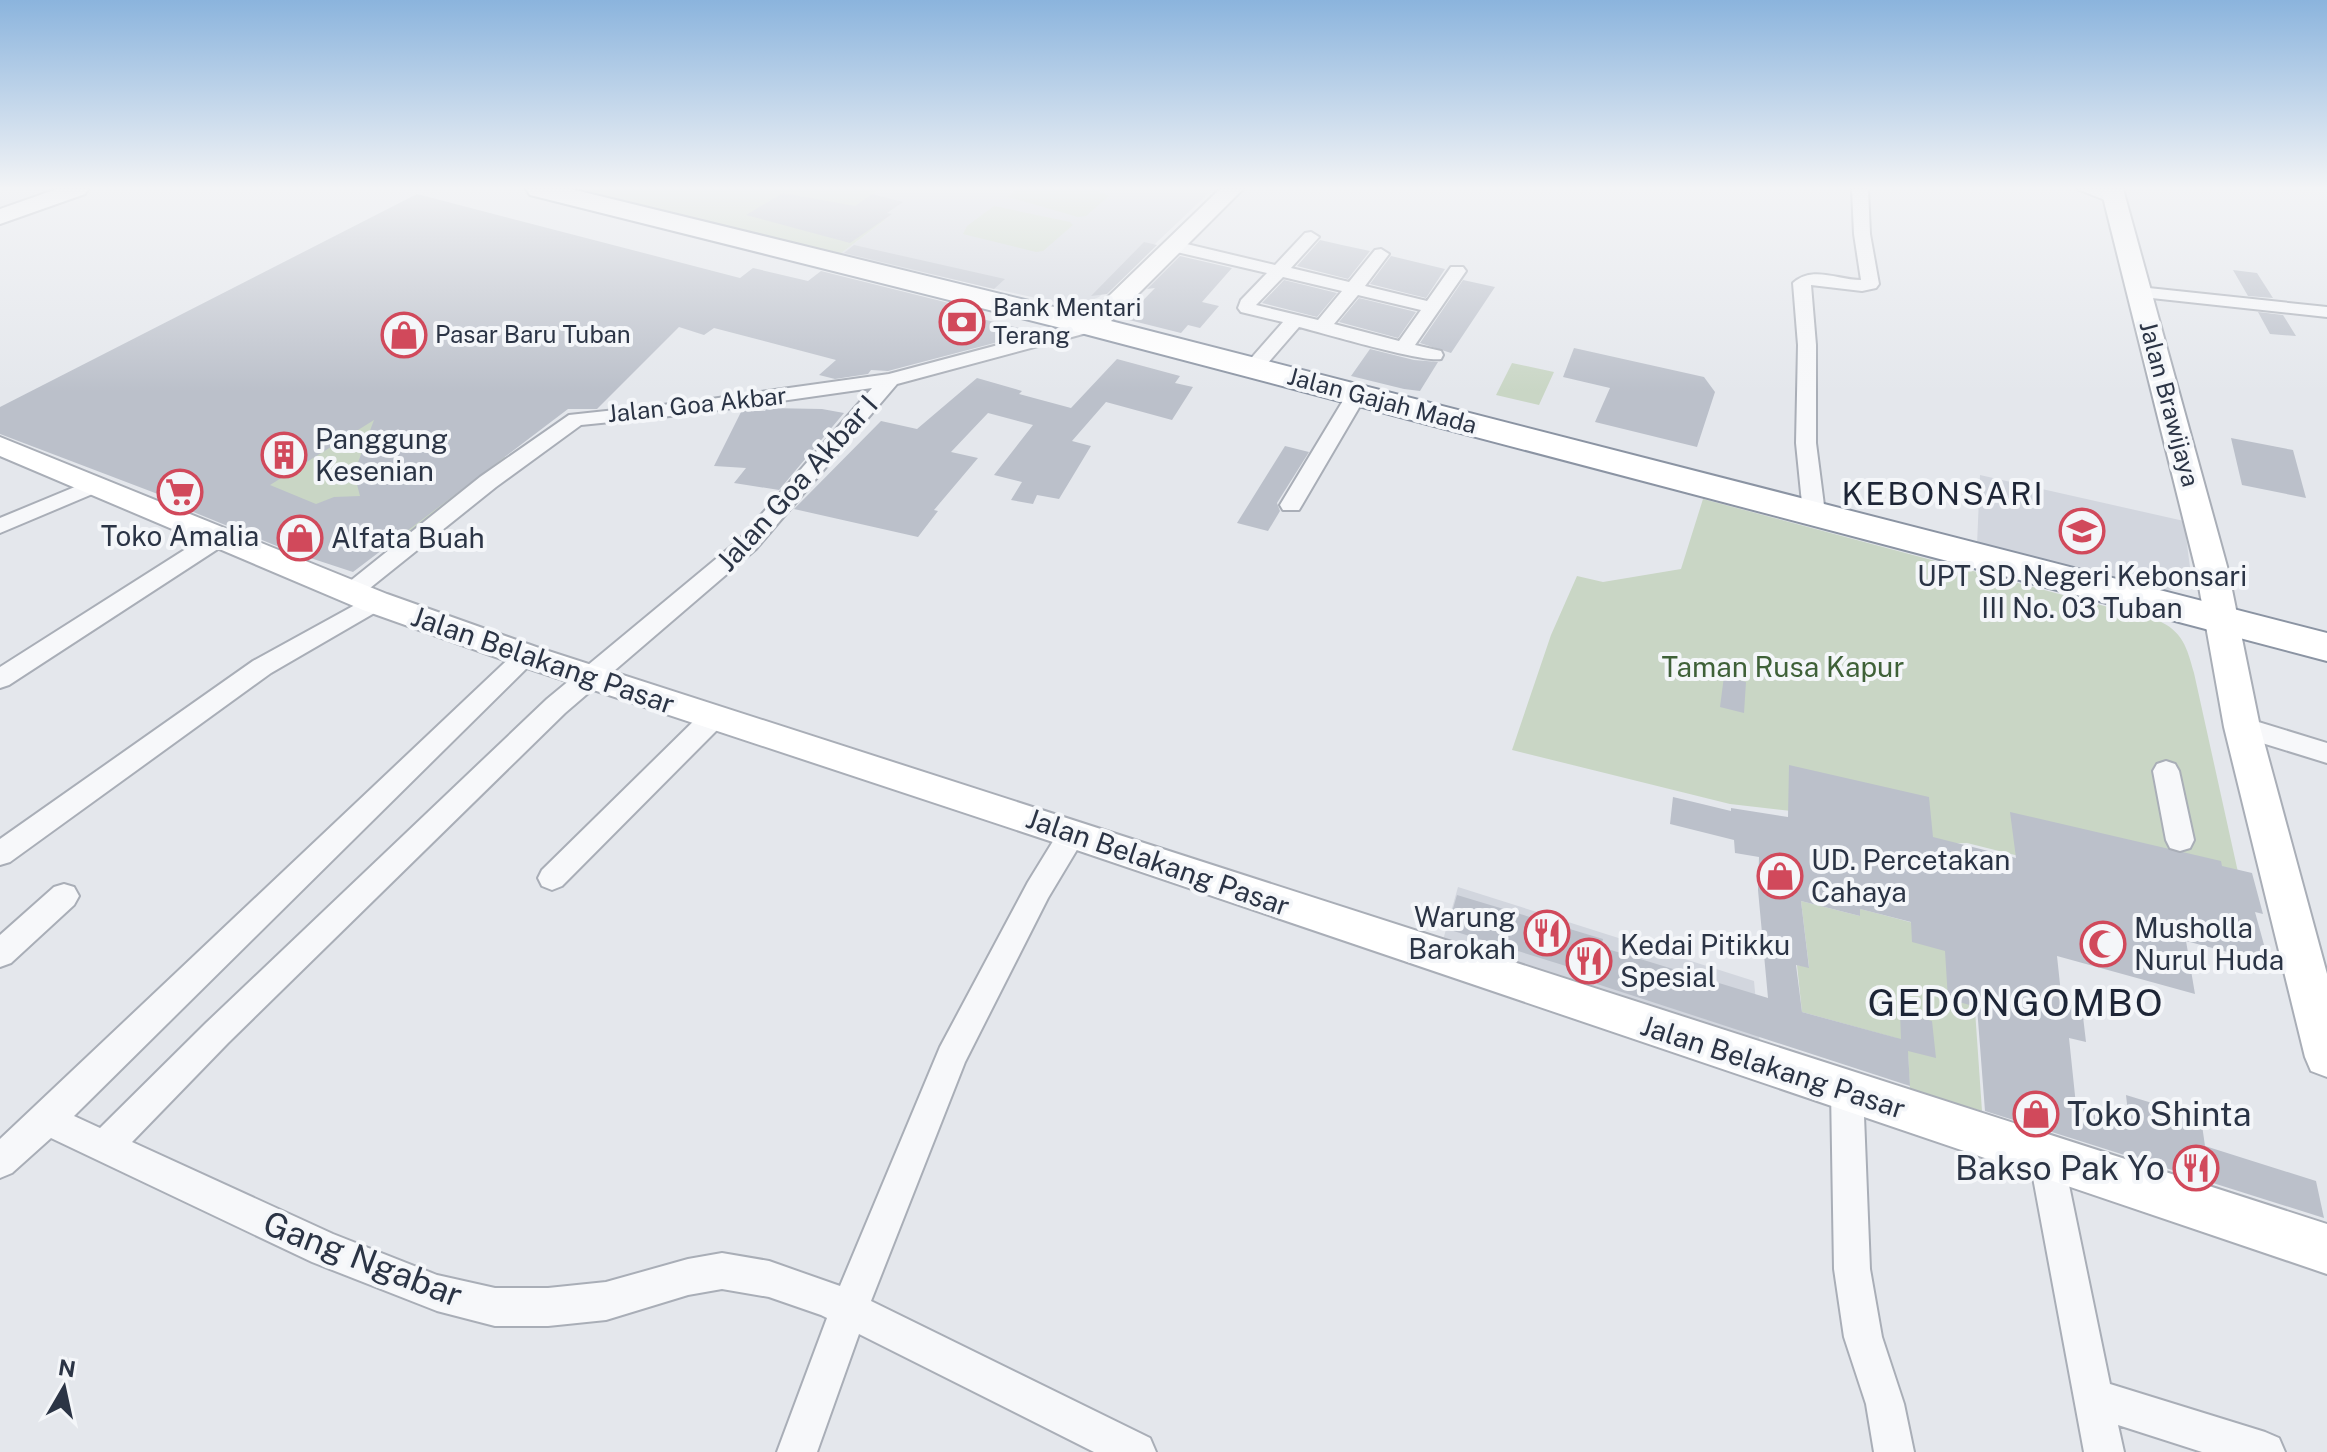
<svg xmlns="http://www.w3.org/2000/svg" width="2327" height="1452" font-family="'Public Sans',sans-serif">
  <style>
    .built { fill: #d2d6de }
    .green { fill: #c9d6c5 }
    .building { fill: #bbc0ca; fill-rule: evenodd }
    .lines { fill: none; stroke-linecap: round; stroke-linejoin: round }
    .street-casing { stroke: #a9aeb7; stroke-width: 4 }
    .secondary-casing { stroke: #a9aeb7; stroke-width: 4 }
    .highway-casing { stroke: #8b94a3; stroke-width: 4 }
    .street { fill: #f7f8fa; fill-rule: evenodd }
    .secondary { fill: #fff; fill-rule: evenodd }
    .highway { fill: #fff; fill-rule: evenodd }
    .labels { text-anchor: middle; stroke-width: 8; stroke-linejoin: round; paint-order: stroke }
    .far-poi-label { font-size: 24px; fill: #2b3445; stroke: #f4f6f9; text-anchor: start }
    .far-street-label { font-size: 24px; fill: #2b3445; stroke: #f4f6f9 }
    .poi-label { font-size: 28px; fill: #2b3445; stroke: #f4f6f9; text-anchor: start }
    .street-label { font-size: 28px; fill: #2b3445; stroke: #f4f6f9 }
    .park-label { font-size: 28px; fill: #3f6138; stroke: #f4f6f9 }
    .quarter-label { font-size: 32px; letter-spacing: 2px; fill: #1d2536; stroke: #f4f6f9 }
    .near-poi-label { font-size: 34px; fill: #2b3445; stroke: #f4f6f9; text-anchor: start }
    .near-street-label { font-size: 34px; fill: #2b3445; stroke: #f4f6f9 }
    .near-quarter-label { font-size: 38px; letter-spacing: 2px; fill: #1d2536; stroke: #f4f6f9 }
  </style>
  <rect width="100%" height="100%" fill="#e4e7ec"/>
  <!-- built -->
  <path class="built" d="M879 189H1213L1099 297 1076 307 840 254 884 221 848 211Z
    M1980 475 2184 521 2191 575 2180 588 2161 591 1977 545Z
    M1458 887 1754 981 1760 1045 1443 940Z"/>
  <!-- green -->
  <path class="green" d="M570 189H879L849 211 885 220 840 254Z
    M1017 189H1094L1109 196 1086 216 1078 217 1008 197Z
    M994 206 1070 222 1073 225 1043 251 1036 252 963 234 967 226Z
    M1512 363 1554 372 1539 405 1496 395Z
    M350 385 408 430 512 459 413 536 197 475Z
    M1703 499 2157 620C2183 631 2187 648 2194 673L2247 913 1967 843 1945 844 1800 812 1730 804 1512 750 1551 635 1577 576 1603 582 1681 569Z
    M1801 901 1860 916V909L1872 912 1970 938 1982 1111 1910 1090 1908 1054 1896 1038 1802 1012 1797 965 1809 967Z"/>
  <!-- building -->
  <path class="building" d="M783 193 855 206 872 194 903 202 887 213 892 214 850 243 746 215Z
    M417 194 740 278 753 268 808 281 821 271 973 309 966 315 1036 332 888 371 871 370 868 374 835 379 819 375 836 360 714 328 704 335 679 327 597 409H568L353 572 289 551 159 498 163 496 0 434V407ZM374 420 354 473 360 496 334 497 316 504 270 485Z
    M1320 240 1342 245 1370 251 1348 279 1297 266Z
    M1144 242 1157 245 1107 294 1091 296Z
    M854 245 1005 279 994 289 844 253Z
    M1180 256 1232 268 1202 302 1219 306 1200 328 1188 325 1181 333 1125 319 1155 288 1147 289Z
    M1391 256 1445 269 1426 298 1370 284Z
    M2233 270 2257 273 2273 298 2248 296Z
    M1284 280 1337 293 1317 317 1262 303Z
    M1463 280 1495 287 1451 353 1420 343Z
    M1359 298 1416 312 1398 338 1339 322Z
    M2258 312 2283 315 2296 336 2270 334Z
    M1574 348 1704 377 1715 392 1697 447 1595 422 1610 388 1563 377Z
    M1370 349 1414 360 1438 362 1420 391 1404 389 1351 376Z
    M1117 359 1180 376 1175 383 1193 387 1172 420 1106 402 1072 441 1091 446 1059 499 1037 495 1033 504 1011 500 1022 482 994 475 1033 425 988 413 951 452 978 458 934 510 938 511 918 537 794 509 881 421 917 429 977 378 1022 391 1019 394 1071 408Z
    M767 408 822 409 844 413 779 490 734 483 746 468 714 466 742 410 765 411Z
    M2231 438 2293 450 2306 498 2242 485Z
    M1285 446 1309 452 1277 503 1280 511 1268 531 1237 523Z
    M1724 676 1746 682 1744 713 1720 707Z
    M1789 765 1929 797 1933 837 2016 858 2010 812 2221 861 2222 866 2252 873 2263 914 2255 912 2269 963 2186 941 2195 994 2057 956 2062 1003 2082 1008 2086 1042 2069 1038 2076 1105 2129 1122 2126 1095 2201 1118 2205 1146 2316 1181 2324 1218 1985 1111 1977 1007 1948 999 1945 951 1912 942 1911 922 1860 909V916L1801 901 1809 968 1796 965 1802 1012 1901 1039 1900 1012 1932 1021 1936 1058 1908 1051 1910 1086 1597 984 1598 976 1447 929 1457 895 1603 939 1601 947 1768 998 1758 890 1759 857 1735 853 1734 840 1670 824 1673 797 1731 811V808L1788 817Z"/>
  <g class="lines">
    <!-- street casing -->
    <g class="street-casing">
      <path id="street" d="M1852 189H1868L1870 234 1879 284 1876 288 1862 291 1811 285 1816 345V443L1825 513 1814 520 1803 513 1796 443 1798 345 1793 283C1812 265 1838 280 1861 280L1854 234Z
        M2077 189H2100L2123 199 2115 204Z
        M1311 232 1319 237 1291 268 1349 282 1375 250 1381 249 1389 254 1365 286 1427 301 1451 267H1463L1466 271 1415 345 1441 351 1443 355 1441 359C1423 363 1323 333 1299 327L1260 372H1246L1243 368 1246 364 1283 322 1241 312 1238 308 1241 300 1267 273 1168 250 1166 246 1174 241 1275 265 1305 233ZM1283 277 1342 291 1318 320 1256 305ZM1358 295 1421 310 1399 341 1334 324Z
        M2139 287 2327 307V317L2133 296 2130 292Z
        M1092 320 1101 326 1098 330 897 384 756 549 565 713 228 1043 132 1142 333 1234 437 1275 495 1288H548L606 1282 688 1259 722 1253 769 1261 840 1286 940 1047 1028 882 1063 825 1073 822 1083 825 1087 833 1048 898 965 1062 871 1301 1150 1438 1156 1452H1094L859 1334 817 1452H777L827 1318 821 1315 769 1297 722 1289 688 1295 606 1320 548 1326H495L437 1311 312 1262 51 1138 12 1173 0 1178V1139L518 650 527 647 536 650 539 656 74 1116 100 1128 206 1023 547 699 740 539 872 388 690 414 581 425 496 487 360 596H344L340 591 344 586 480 477 569 415 690 402 889 374Z
        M1357 388 1367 394 1302 505 1299 510H1283L1280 505 1347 394Z
        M94 479 102 480 105 485 102 490 0 533V518Z
        M219 531 227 533 230 538 227 543 9 685 0 688V667L211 533Z
        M375 594 383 596 387 602 383 608 271 673 10 862 0 865V839L253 661Z
        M713 709 722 711 726 718 722 725 562 886 552 890 542 886 538 878 542 870 704 711Z
        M2242 717 2327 743V763L2233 734 2229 727 2233 720Z
        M2166 761 2175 764 2179 771 2194 840 2190 848 2180 851 2170 848 2166 840 2153 771 2157 764Z
        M64 884 74 887 79 896 74 905 11 963 0 967V935L54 887Z
        M1847 1075 1859 1079 1863 1090 1870 1269 1882 1337 1904 1404 1914 1452H1874L1866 1404 1844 1337 1834 1269 1831 1090 1835 1079Z
        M2046 1140 2058 1144 2063 1156 2110 1384 2265 1432 2279 1438 2285 1452H2202L2118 1425 2124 1452H2084L2029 1156 2034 1144Z"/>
    </g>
    <!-- secondary casing -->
    <g class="secondary-casing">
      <path id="secondary" d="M57 189H88L85 194 0 224V209Z
        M1220 189H1243L1101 331H1083L1079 326 1083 321Z
        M2101 189H2123L2228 570 2260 727 2327 974V1077L2311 1071 2305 1057 2224 727 2196 570Z
        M0 437 387 594 539 648 2327 1224V1274L1059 844 515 664 363 610 0 456Z"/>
    </g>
    <!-- highway casing -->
    <g class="highway-casing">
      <path id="highway" d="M526 189H571L1103 319 2327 633V661L1081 333 530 195Z"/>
    </g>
    <!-- street -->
    <use href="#street" class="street"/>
    <!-- secondary -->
    <use href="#secondary" class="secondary"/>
    <!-- highway -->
    <use href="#highway" class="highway"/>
  </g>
  <!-- sky -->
  <linearGradient id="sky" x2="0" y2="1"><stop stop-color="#8bb4dd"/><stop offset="0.48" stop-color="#f3f4f6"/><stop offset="1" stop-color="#f3f4f6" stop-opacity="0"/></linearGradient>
  <rect width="2327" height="392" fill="url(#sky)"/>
  <!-- icons -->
  <defs>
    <g id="bank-ring" transform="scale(2.3)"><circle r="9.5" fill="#f4f6f9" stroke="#d1495b" stroke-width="1.5"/><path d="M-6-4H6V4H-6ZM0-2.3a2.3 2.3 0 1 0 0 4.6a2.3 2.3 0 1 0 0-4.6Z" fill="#d1495b"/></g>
    <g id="shop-ring" transform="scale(2.3)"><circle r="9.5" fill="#f4f6f9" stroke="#d1495b" stroke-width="1.5"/><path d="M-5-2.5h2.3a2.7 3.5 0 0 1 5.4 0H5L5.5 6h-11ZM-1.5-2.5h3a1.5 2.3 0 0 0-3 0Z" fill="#d1495b"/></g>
    <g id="building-ring" transform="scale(2.3)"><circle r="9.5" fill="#f4f6f9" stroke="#d1495b" stroke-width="1.5"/><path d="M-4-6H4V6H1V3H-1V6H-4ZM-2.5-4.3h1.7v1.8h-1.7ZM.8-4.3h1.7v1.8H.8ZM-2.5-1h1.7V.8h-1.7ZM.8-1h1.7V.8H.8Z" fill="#d1495b"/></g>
    <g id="supermarket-ring" transform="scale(2.3)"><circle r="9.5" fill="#f4f6f9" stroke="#d1495b" stroke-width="1.5"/><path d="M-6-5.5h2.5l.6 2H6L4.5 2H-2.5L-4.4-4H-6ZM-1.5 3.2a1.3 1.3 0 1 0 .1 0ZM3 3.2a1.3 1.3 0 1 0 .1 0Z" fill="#d1495b"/></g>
    <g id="school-ring" transform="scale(2.3)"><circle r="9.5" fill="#f4f6f9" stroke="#d1495b" stroke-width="1.5"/><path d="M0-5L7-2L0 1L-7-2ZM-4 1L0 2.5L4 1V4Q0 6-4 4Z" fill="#d1495b"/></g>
    <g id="restaurant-ring" transform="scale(2.3)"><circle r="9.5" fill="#f4f6f9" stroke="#d1495b" stroke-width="1.5"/><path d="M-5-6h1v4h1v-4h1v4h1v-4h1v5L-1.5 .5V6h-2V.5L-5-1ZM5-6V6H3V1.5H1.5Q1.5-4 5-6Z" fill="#d1495b"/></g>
    <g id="mosque-ring" transform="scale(2.3)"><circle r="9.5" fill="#f4f6f9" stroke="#d1495b" stroke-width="1.5"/><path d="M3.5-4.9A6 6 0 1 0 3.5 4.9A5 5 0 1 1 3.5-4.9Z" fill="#d1495b"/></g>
  </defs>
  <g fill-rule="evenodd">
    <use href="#bank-ring" x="962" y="322"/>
    <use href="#shop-ring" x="404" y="335"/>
    <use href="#building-ring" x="284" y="455"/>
    <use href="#supermarket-ring" x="180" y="492"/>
    <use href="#school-ring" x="2082" y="531"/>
    <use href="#shop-ring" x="300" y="538"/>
    <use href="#shop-ring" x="1780" y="876"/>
    <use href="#restaurant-ring" x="1547" y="933"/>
    <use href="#mosque-ring" x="2103" y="944"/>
    <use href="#restaurant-ring" x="1589" y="961"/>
    <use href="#shop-ring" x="2036" y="1114"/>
    <use href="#restaurant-ring" x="2196" y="1168"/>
  </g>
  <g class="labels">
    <!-- far-poi labels -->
    <g class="far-poi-label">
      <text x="993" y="316">Bank Mentari<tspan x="993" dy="28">Terang</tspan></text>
      <text x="435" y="343">Pasar Baru Tuban</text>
    </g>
    <!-- far-street labels -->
    <g class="far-street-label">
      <text transform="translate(1382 401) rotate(15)" y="8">Jalan Gajah Mada</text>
      <text transform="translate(2169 404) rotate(75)" y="8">Jalan Brawijaya</text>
      <text transform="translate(697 405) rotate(-6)" y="8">Jalan Goa Akbar</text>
    </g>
    <!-- poi labels -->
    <g class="poi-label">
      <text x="315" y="449">Panggung<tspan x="315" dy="32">Kesenian</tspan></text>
      <text x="180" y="546" text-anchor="middle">Toko Amalia</text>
      <text x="331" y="548">Alfata Buah</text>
      <text x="2082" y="586" text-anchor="middle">UPT SD Negeri Kebonsari<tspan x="2082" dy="32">III No. 03 Tuban</tspan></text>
      <text x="1811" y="870">UD. Percetakan<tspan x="1811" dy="32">Cahaya</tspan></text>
      <text x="1516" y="927" text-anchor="end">Warung<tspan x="1516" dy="32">Barokah</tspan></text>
      <text x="2134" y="938">Musholla<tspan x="2134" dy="32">Nurul Huda</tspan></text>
      <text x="1620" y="955">Kedai Pitikku<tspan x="1620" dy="32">Spesial</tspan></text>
    </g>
    <!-- street labels -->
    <g class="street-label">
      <text transform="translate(797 483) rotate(-48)" y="10">Jalan Goa Akbar I</text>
      <text transform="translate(543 660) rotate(19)" y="10">Jalan Belakang Pasar</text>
      <text transform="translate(1158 862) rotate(19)" y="10">Jalan Belakang Pasar</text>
      <text transform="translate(1773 1067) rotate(18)" y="10">Jalan Belakang Pasar</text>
    </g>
    <!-- park labels -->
    <g class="park-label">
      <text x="1783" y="677">Taman Rusa Kapur</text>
    </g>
    <!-- quarter labels -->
    <g class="quarter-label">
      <text x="1943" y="505">KEBONSARI</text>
    </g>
    <!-- near-poi labels -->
    <g class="near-poi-label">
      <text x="2067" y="1126">Toko Shinta</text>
      <text x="2165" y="1180" text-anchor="end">Bakso Pak Yo</text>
    </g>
    <!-- near-street labels -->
    <g class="near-street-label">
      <text transform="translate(363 1259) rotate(21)" y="12">Gang Ngabar</text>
    </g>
    <!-- near-quarter labels -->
    <g class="near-quarter-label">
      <text x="2016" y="1016">GEDONGOMBO</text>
    </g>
  </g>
  <!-- north arrow -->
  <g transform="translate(64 1388) rotate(9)" stroke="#f4f6f9" stroke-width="6" paint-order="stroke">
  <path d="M0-6L14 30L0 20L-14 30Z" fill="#2b3445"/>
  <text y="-12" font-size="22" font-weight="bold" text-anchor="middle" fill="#2b3445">N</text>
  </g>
</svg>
